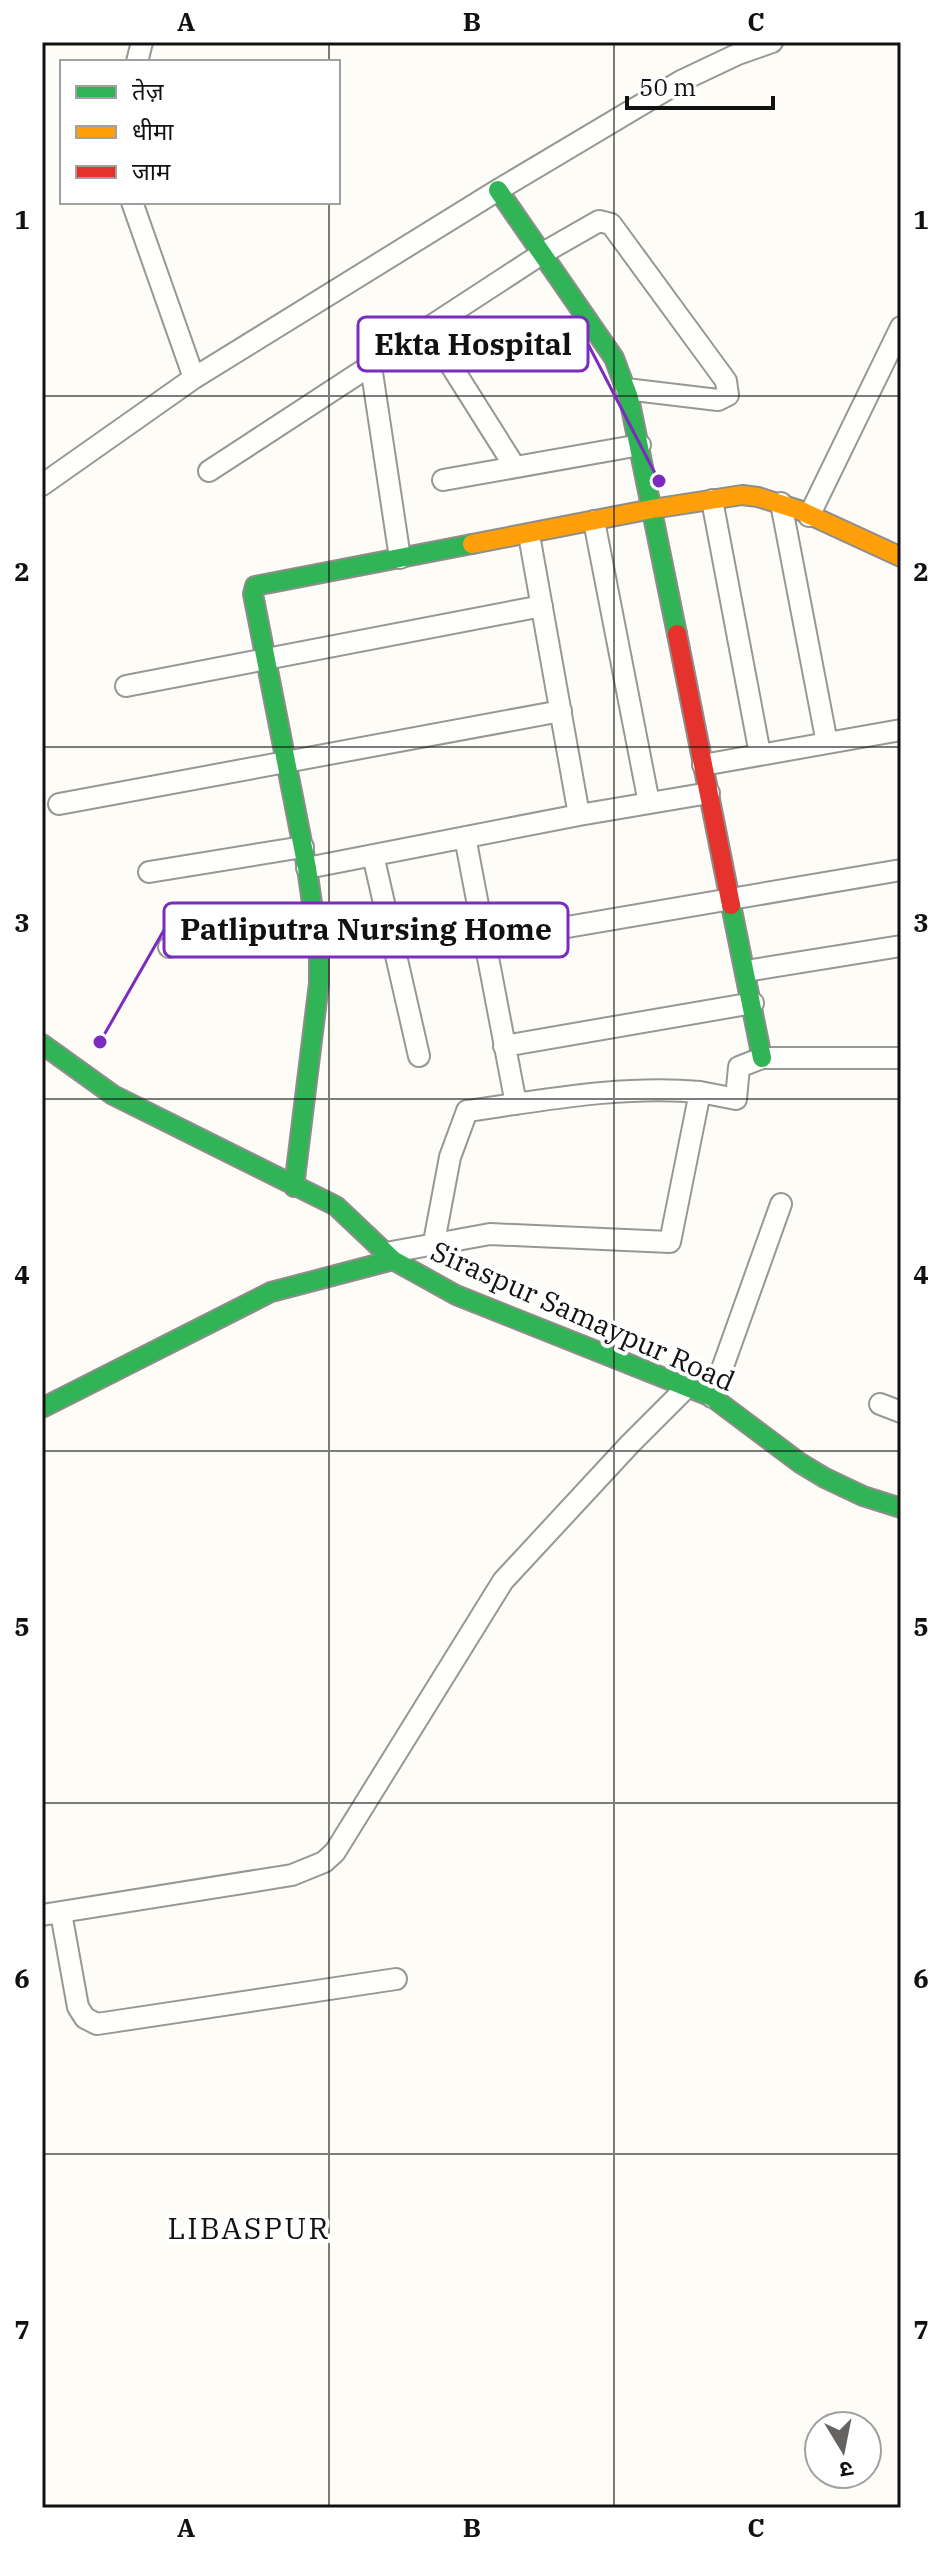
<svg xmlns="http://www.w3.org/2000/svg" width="943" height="2550" font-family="'IBM Plex Serif','Noto Sans Devanagari',serif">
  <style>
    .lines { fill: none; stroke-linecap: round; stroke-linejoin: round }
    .street-casing { stroke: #979795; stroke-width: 24 }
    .fast-casing { stroke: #8e8d8b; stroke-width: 22 }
    .slow-casing { stroke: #8e8d8b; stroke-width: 22 }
    .jam-casing { stroke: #8e8d8b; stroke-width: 22 }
    .street { stroke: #fffffe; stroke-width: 20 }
    .fast { stroke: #30b455; stroke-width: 18 }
    .slow { stroke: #ff9f0a; stroke-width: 18 }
    .jam { stroke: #e5322d; stroke-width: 18 }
    .grid { fill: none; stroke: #111; stroke-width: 2; stroke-opacity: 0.55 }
    .labels { text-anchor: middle; stroke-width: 8; stroke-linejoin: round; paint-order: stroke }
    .street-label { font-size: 28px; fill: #111; stroke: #fff }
    .neighbourhood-label { font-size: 30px; letter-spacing: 2px; fill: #111; stroke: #fff }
    .leader { fill: none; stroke: #7b2cbf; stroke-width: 3 }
    .callout-dot { fill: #7b2cbf; stroke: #fff; stroke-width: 3 }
    .callout { fill: #fff; stroke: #7b2cbf; stroke-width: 3 }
    .callout-label { font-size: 30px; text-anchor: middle; font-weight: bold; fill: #111 }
    .neatline { fill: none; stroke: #111; stroke-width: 3 }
    .grid-label { font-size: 26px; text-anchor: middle; font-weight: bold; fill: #111 }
  </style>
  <rect width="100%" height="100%" fill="#fdfcf7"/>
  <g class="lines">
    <!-- street casing -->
    <g class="street-casing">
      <path id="street" d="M137 62 142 42
        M132 202 194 378
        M428 329 515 467
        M371 366 400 558
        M209 471 543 253 599 221 611 224 726 381 728 395 718 400 626 389
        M443 480 640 445
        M42 485 194 378 498 190 681 81 738 54 772 42
        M712 500 760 754
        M781 503 827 743
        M809 516 901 327
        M594 521 649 803
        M529 535 579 815
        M126 686 542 606
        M703 765 901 730
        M59 804 561 711
        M465 837 516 1104
        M373 855 419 1056
        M307 868 579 815 709 793
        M149 872 303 847
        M485 941 901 870
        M169 947 315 922
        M746 971 901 946
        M504 1046 753 1003
        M434 1242 450 1157 467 1111C545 1100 622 1085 700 1092
        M386 1253 490 1234 670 1242 700 1092 736 1099 739 1067 762 1058H901
        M712 1397 781 1204
        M880 1404 901 1412
        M61 1913 78 2007 85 2018 97 2024 396 1979
        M42 1915 292 1875 324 1862 335 1852 503 1581 630 1444 687 1387"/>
    </g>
    <!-- fast casing -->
    <g class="fast-casing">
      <path id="fast" d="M498 190 614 358 629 398 677 634
        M731 905 762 1058
        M42 1044 113 1095 336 1206 393 1260 456 1295 712 1397 800 1463 825 1478 863 1496 901 1508
        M294 1187 319 983V953L307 868 253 594 255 586 472 544
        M42 1408 271 1292 393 1260"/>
    </g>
    <!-- slow casing -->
    <g class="slow-casing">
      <path id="slow" d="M472 544 652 509 742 495 758 497 799 510 901 557"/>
    </g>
    <!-- jam casing -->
    <g class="jam-casing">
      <path id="jam" d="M677 634 731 905"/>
    </g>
    <!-- street -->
    <use href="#street" class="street"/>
    <!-- fast -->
    <use href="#fast" class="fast"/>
    <!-- slow -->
    <use href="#slow" class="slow"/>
    <!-- jam -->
    <use href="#jam" class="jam"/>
  </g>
  <!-- grid -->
  <path class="grid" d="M329 42V62M614 42V2508M329 202V2508M42 396H901M42 747H901M42 1099H901M42 1451H901M42 1803H901M42 2154H901"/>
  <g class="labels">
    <!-- street labels -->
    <g class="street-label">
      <text transform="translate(583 1316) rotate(24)" y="10">Siraspur Samaypur Road</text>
    </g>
    <!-- neighbourhood labels -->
    <g class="neighbourhood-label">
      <text x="249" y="2239">LIBASPUR</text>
    </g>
  </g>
  <!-- callouts -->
  <path class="leader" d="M659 481L588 344M100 1042L164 930"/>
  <g class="callout-dot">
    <circle cx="659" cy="481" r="8"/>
    <circle cx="100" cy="1042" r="8"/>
  </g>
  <g class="callout">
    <rect x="358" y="317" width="230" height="54" rx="8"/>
    <rect x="164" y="903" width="404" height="54" rx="8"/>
  </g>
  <g class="callout-label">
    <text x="473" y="355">Ekta Hospital</text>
    <text x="366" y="940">Patliputra Nursing Home</text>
  </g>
  <!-- border -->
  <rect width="943" height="2550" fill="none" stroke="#ffffff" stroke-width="88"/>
  <!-- legend -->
  <rect x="60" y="60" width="280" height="144" fill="#ffffff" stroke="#a0a0a0" stroke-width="2"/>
  <rect x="76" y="86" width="40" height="12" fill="#30b455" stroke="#a0a0a0" stroke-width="2"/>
  <text x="132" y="100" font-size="24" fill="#111111">तेज़</text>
  <rect x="76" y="126" width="40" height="12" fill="#ff9f0a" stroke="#a0a0a0" stroke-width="2"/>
  <text x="132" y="140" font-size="24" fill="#111111">धीमा</text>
  <rect x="76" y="166" width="40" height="12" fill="#e5322d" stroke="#a0a0a0" stroke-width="2"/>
  <text x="132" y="180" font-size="24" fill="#111111">जाम</text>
  <!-- north arrow -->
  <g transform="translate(843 2450) rotate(170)"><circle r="38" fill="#ffffff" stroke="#a0a0a0" stroke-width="2"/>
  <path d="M0-6L14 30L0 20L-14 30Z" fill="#646362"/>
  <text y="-12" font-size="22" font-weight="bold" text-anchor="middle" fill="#111111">उ</text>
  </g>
  <!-- scale -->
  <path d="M627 96v12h146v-12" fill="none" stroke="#111111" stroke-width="4"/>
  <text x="639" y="96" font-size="24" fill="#111111" stroke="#ffffff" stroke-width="6" paint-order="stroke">50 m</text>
  <rect x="44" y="44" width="855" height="2462" class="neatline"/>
  <g class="grid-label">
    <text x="186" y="31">A</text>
    <text x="472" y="31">B</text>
    <text x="756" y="31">C</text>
    <text x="22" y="229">1</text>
    <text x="921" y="229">1</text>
    <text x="22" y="581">2</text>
    <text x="921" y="581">2</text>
    <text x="22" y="932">3</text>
    <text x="921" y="932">3</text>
    <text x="22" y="1284">4</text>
    <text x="921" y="1284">4</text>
    <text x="22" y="1636">5</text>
    <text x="921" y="1636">5</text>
    <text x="22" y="1988">6</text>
    <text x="921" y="1988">6</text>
    <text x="22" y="2339">7</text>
    <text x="921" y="2339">7</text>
    <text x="186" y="2537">A</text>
    <text x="472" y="2537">B</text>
    <text x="756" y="2537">C</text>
  </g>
</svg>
